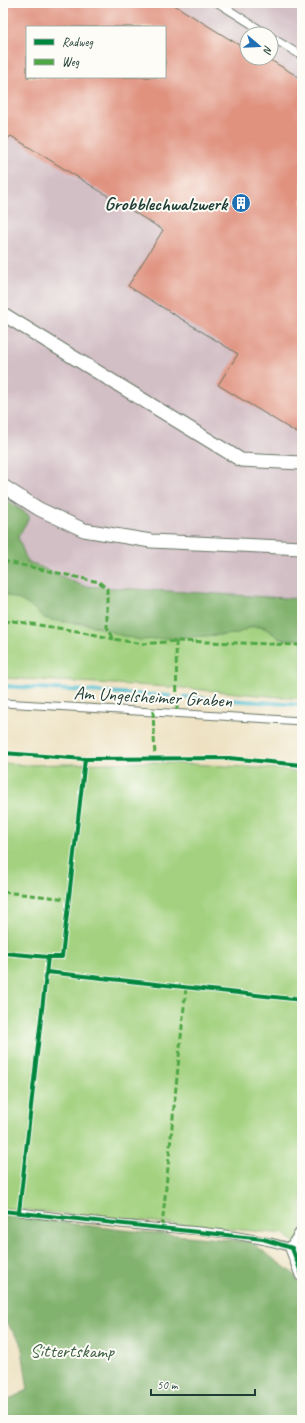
<svg xmlns="http://www.w3.org/2000/svg" width="305" height="1423" font-family="Caveat,sans-serif">
  <style>
    .industrial { fill: #d2bec5; fill-rule: evenodd }
    .green { fill: #a3d17f; stroke: #61875a }
    .forest { fill: #82b36e; stroke: #507851 }
    .lines { fill: none; stroke-linecap: round; stroke-linejoin: round }
    .stream { stroke: #55bfd0; stroke-width: 4 }
    .building { fill: #e0927f; fill-rule: evenodd }
    .lane-casing { stroke: #677665; stroke-width: 9 }
    .street-casing { stroke: #677665; stroke-width: 15 }
    .lane { stroke: #fff; stroke-width: 7 }
    .street { stroke: #fff; stroke-width: 13 }
    .quiet { stroke: #4fa644; stroke-width: 3; stroke-dasharray: 6 3; stroke-linecap: butt }
    .cycleway-casing { stroke: #fdfcf7; stroke-width: 6 }
    .cycleway { stroke: #00873e; stroke-width: 4 }
    .labels { text-anchor: middle; stroke-width: 4; stroke-linejoin: round; paint-order: stroke }
    .poi-label { font-size: 19px; font-weight: bold; fill: #1f3d34; stroke: #fdfcf7; text-anchor: end }
    .street-label { font-size: 19px; fill: #1f3d34; stroke: #fdfcf7 }
    .park-label { font-size: 19px; fill: #406247; stroke: #fdfcf7 }
  </style>
  <rect width="100%" height="100%" fill="#fdfcf7"/>
  <filter id="ink" filterUnits="userSpaceOnUse"><feTurbulence type="fractalNoise" baseFrequency=".025" numOctaves="2"/><feDisplacementMap in="SourceGraphic" scale="8" xChannelSelector="R" yChannelSelector="G"/><feConvolveMatrix kernelMatrix="1 2 1 2 8 2 1 2 1" color-interpolation-filters="sRGB"/></filter>
  <filter id="wash" filterUnits="userSpaceOnUse"><feTurbulence type="fractalNoise" baseFrequency=".012" numOctaves="4" result="noise"/><feDisplacementMap in="SourceGraphic" scale="16" xChannelSelector="R" yChannelSelector="G"/><feGaussianBlur stdDeviation="0.9" result="paint"/><feColorMatrix in="noise" values="0 0 0 0 0 0 0 0 0 0 0 0 0 0 0 0 0 1.4 0 .05"/><feComposite in="paint" operator="in"/></filter>
  <g filter="url(#wash)">
    <rect width="100%" height="100%" fill="#ede1c1"/>
    <!-- industrial -->
    <path class="industrial" d="M3 3H302V599L83 586 27 561 17 537 30 516 3 498ZM27 27H165V77H27ZM247 34H271V58H247Z"/>
    <!-- green -->
    <path class="green" d="M6 595C15 598 24 601 32 606 37 610 40 616 46 618 64 624 83 622 101 628L236 634C258 623 261 624 280 639H302V699L171 687 3 678V597Z
      M154 762 278 769 302 773V1250L285 1234 3 1208V763L24 765Z"/>
    <!-- forest -->
    <path class="forest" d="M3 498 30 516 18 537 27 561 83 586 302 599V639H280L265 627 252 626 236 634 140 640 120 635 86 623 57 621 44 618 32 607 18 599 6 595 3 597Z
      M3 1215 123 1230 251 1242 295 1275 302 1290V1420H3V1402L28 1390 21 1342 3 1319Z"/>
    <g class="lines">
      <!-- stream -->
      <path class="stream" d="M3 686 170 696
        M184 697 302 705"/>
    </g>
    <g id="blocks">
      <!-- building -->
      <path class="building" d="M3 3H171L247 50V58H267L302 79V425L297 433 218 385 238 354 128 286 163 230 11 136 3 143ZM27 27H165V77H27Z"/>
    </g>
  </g>
  <g filter="url(#ink)">
    <use href="#blocks" fill-opacity="0" stroke="#677665" stroke-width="1"/>
    <g class="lines">
      <!-- lane casing -->
      <g class="lane-casing">
        <path id="lane" d="M218 3 267 34
          M271 37 302 56
          M3 703 302 721
          M19 1212C60 1217 100 1222 141 1226 192 1230 243 1233 292 1248"/>
      </g>
      <!-- street casing -->
      <g class="street-casing">
        <path id="street" d="M3 314 241 460 302 463
          M3 486 39 509 84 530 151 541 302 548
          M302 1233 292 1248 302 1275"/>
      </g>
      <!-- lane -->
      <use href="#lane" class="lane"/>
      <!-- street -->
      <use href="#street" class="street"/>
      <!-- quiet -->
      <path class="quiet" d="M3 561 99 582 107 589V627L114 639 143 644 176 641 302 645
        M3 622 13 621 83 632 114 639
        M176 641 177 713
        M153 711 155 758
        M3 892 68 899
        M162 1227 186 987"/>
      <!-- cycleway casing -->
      <g class="cycleway-casing">
        <path id="cycleway" d="M3 753 85 759 62 957H48
          M85 759 229 758 302 765
          M3 953 48 957 19 1212
          M47 972 302 1000
          M3 1211 263 1239 292 1248 302 1275"/>
      </g>
      <!-- cycleway -->
      <use href="#cycleway" class="cycleway"/>
    </g>
  </g>
  <!-- icons -->
  <defs>
    <g id="building-disc" transform="scale(1)"><circle r="9.5" fill="#1f6fb2" stroke="#fdfcf7"/><path d="M-4-6H4V6H1V3H-1V6H-4ZM-2.5-4.3h1.7v1.8h-1.7ZM.8-4.3h1.7v1.8H.8ZM-2.5-1h1.7V.8h-1.7ZM.8-1h1.7V.8H.8Z" fill="#fff"/></g>
  </defs>
  <g fill-rule="evenodd">
    <use href="#building-disc" x="241" y="203"/>
  </g>
  <g class="labels">
    <!-- poi labels -->
    <g class="poi-label">
      <text x="227" y="210">Grobblechwalzwerk</text>
    </g>
    <!-- street labels -->
    <g class="street-label">
      <text transform="translate(153 696) rotate(3)" y="7">Am Ungelsheimer Graben</text>
    </g>
    <!-- park labels -->
    <g class="park-label">
      <text x="72" y="1357">Sittertskamp</text>
    </g>
  </g>
  <!-- margin -->
  <rect width="305" height="1423" fill="none" stroke="#fdfcf7" stroke-width="16"/>
  <!-- legend -->
  <rect x="26" y="26" width="140" height="52" fill="#fdfcf7" stroke="#a4b0a9"/>
  <rect x="34" y="39" width="20" height="6" fill="#00873e" stroke="#a4b0a9"/>
  <text x="62" y="46" font-size="12" fill="#1f3d34">Radweg</text>
  <rect x="34" y="59" width="20" height="6" fill="#4fa644" stroke="#a4b0a9"/>
  <text x="62" y="66" font-size="12" fill="#1f3d34">Weg</text>
  <!-- north arrow -->
  <g transform="translate(259 46) rotate(109)"><circle r="19" fill="#fdfcf7" stroke="#a4b0a9"/>
  <path d="M0-3L7 15L0 10L-7 15Z" fill="#1f6fb2"/>
  <text y="-6" font-size="11" font-weight="bold" text-anchor="middle" fill="#1f3d34">N</text>
  </g>
  <!-- scale -->
  <path d="M151 1389v6h104v-6" fill="none" stroke="#1f3d34" stroke-width="2"/>
  <text x="157" y="1389" font-size="12" fill="#1f3d34" stroke="#fdfcf7" stroke-width="3" paint-order="stroke">50 m</text>
</svg>
